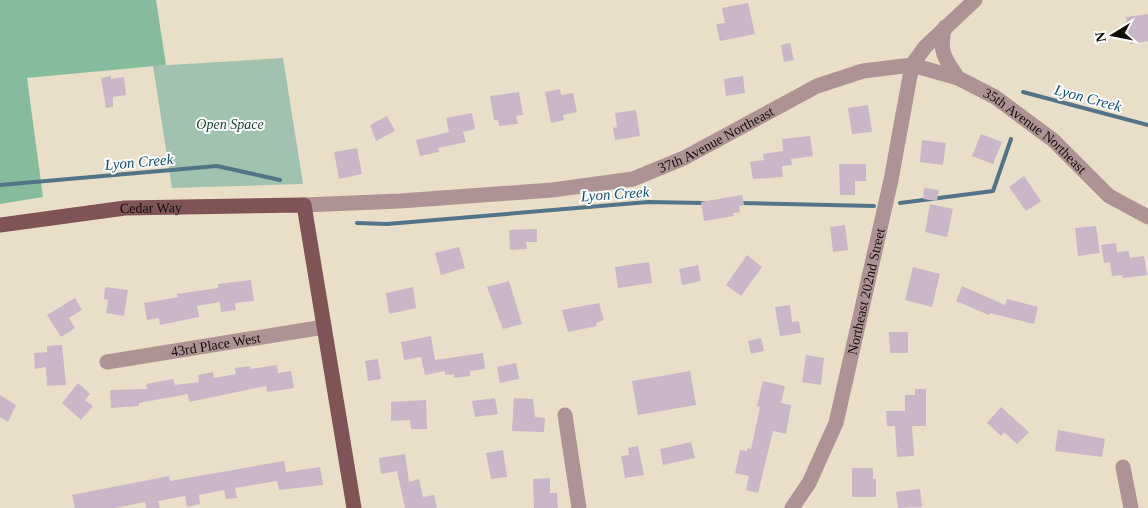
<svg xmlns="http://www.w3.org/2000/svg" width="1148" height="508" font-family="'Times New Roman',serif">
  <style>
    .green { fill: #a0c2af }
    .forest { fill: #85bc9e }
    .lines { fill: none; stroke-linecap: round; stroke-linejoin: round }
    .stream { stroke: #517488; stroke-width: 4 }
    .building { fill: #c9b6c8 }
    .minor { stroke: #ae9394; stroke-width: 15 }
    .major { stroke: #805356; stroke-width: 15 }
    .labels { text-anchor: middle; stroke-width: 4; stroke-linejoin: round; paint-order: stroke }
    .park-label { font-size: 14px; font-style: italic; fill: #14412c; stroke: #fff }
    .street-label { font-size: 14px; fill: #110e07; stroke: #fff }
    .water-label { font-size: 15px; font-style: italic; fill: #0e4f70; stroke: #fff }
  </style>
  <rect width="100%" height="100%" fill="#e9dfc8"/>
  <!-- green -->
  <path class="green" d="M283 58 303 184 172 188 153 66Z"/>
  <!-- forest -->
  <path class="forest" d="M0 0H156L166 65 27 78 43 197 0 204Z"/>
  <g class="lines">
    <!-- stream -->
    <path class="stream" d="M1023 92 1148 125
      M0 185 217 166 280 180
      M741 203 874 206
      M900 203 993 191 1011 139
      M357 223 387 224 648 202 704 203"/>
  </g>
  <!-- building -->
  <path class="building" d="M748 3 755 34 720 41 716 24 725 23 722 8Z
    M1148 14V41L1130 44 1126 17Z
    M790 43 794 60 784 62 781 45Z
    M111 76V79L124 77 126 95 113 97V107L106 108 101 78Z
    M743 76 745 93 726 96 724 79Z
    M560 89 561 95 573 93 577 112 563 115 564 120 551 123 545 92Z
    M519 92 523 115 516 116 518 124 499 126 498 120H494L490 96Z
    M868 105 872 132 852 134 848 108Z
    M636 110 640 136 615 140 613 128 617 127 615 113Z
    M472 113 475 129 463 132 466 142 438 148 439 152 420 156 416 140 449 132 446 118Z
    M387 116 395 131 376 141 370 125Z
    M981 134 1002 142 993 164 972 156Z
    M810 136 813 156 791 159 792 165 782 166 783 177 753 179 750 162 764 160 763 154 783 151 782 139Z
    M922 140 946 143 943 165 920 162Z
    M357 148 362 174 339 179 334 152Z
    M839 164H866V181H855V195H840Z
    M1024 176 1041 201 1026 211 1009 187Z
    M924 188 939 190 937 201 923 199Z
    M742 195 744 205 739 206 740 212 733 213 734 216 704 221 701 202Z
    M930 204 953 209 947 237 925 232Z
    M845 225 848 250 833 252 830 227Z
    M1096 226 1100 253 1078 256 1075 228Z
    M537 229V242H526L527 249 510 250 509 230Z
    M1116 243 1117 252 1129 251 1130 258 1144 256 1147 275 1123 278 1122 275 1112 276 1110 262 1104 263 1101 245Z
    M459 247 465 268 441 275 435 253Z
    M747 255 762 267 741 296 726 285Z
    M649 262 652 283 618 288 615 267Z
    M698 265 701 281 682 285 679 269Z
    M913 267 940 274 932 307 905 300Z
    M251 280 254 301 235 303 236 310 221 312 220 302 197 306 199 317 160 325 159 318 147 320 144 303 178 297 177 294 218 288V284Z
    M509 281 522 324 503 329 487 287Z
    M962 286 1005 305 1007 299 1038 307 1034 324 990 313 989 315 956 301Z
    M105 287 128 290 124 316 106 313 108 300 104 299Z
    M413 287 416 308 389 314 386 293Z
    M75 298 82 310 69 318 75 328 61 337 47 315Z
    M599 303 604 320 596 323 597 326 568 332 562 310Z
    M790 305 792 322 799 321 801 333 780 336 775 307Z
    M889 332H908V353H890Z
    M431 336 435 360 483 353 485 369 470 371V376L454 378V374L445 375V371L425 375 421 357 404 360 401 342Z
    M761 338 764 351 751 354 748 341Z
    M62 345 66 385 47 386 46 367 35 369 34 353 47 352V346Z
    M806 355 824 358 821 385 802 382Z
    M378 359 381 379 368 381 365 361Z
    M516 363 519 379 500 383 497 367Z
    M277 365 278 373 291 371 294 388 267 392 266 386 189 402 188 394 139 403V406L111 408 110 390 147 389 146 384 173 379 175 385 199 382 198 375 213 372 214 378 236 374 235 368 250 366V369Z
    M690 371 696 405 638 415 632 381Z
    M763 381 785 386 781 403 791 405 786 434 773 431 758 493 746 490 749 476 735 473 740 450 747 451 748 448 751 449 760 407 757 406Z
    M78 383 90 394 85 400 93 406 81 420 62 403Z
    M915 389H926V426H912L914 456 897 457 895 426H887L886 411H905V395H915Z
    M0 395 16 405 8 422 0 417Z
    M495 398 498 414 475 417 472 401Z
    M514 398 533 399 535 417 545 418 544 432 512 431Z
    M426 400 427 429H411L410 420 391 421V402Z
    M1001 407 1029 432 1017 444 1004 432 1001 436 987 423Z
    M1058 430 1105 439 1102 457 1055 451Z
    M691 442 695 458 663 465 660 449Z
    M638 446 644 475 625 478 621 456 629 455 628 448Z
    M503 450 507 477 491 479 486 453Z
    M405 454 409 482 419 479 423 497 434 495 437 508H405L397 471 381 474 379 458Z
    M284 461 286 472 320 467 323 485 279 490 277 481 235 488 237 498 226 499 224 490 199 495 200 504 187 507 185 496 158 501 160 508H146L145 502 115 508H75L72 495 169 476 170 481Z
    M852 468H873V479H876V497H852Z
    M550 478V493H557L558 508H534L533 479Z
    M920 489 922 507 898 508 896 492Z"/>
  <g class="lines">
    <!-- minor -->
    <g class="minor">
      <path d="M945 27C938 51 945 59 958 78"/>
      <path id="s1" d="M304 205 400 201 552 190 633 179 684 158 817 86 863 71 912 65 958 78 995 97 1053 140 1109 196 1148 217"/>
      <path id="s2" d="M107 362 324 327"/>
      <path d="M565 415 579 508"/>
      <path d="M1123 467 1131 508"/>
      <path id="s3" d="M792 508 809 483 836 423 891 180 912 65 925 47 975 0"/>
    </g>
    <!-- major -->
    <path class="major" id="s4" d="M0 225 125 208 304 205 354 508"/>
  </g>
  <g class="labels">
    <!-- park labels -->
    <g class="park-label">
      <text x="230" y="129">Open Space</text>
    </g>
    <!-- street labels -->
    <g class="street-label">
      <text dy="5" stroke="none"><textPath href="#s1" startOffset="776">35th Avenue Northeast</textPath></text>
      <text dy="5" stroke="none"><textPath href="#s1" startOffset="422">37th Avenue Northeast</textPath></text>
      <text dy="5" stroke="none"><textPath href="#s4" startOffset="152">Cedar Way</textPath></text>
      <text dy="5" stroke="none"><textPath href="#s3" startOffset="231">Northeast 202nd Street</textPath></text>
      <text dy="5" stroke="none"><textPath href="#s2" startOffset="110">43rd Place West</textPath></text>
    </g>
    <!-- water labels -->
    <g class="water-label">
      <text transform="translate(1088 98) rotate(15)" y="5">Lyon Creek</text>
      <text transform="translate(139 162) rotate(-5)" y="5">Lyon Creek</text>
      <text transform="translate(615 194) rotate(-4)" y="5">Lyon Creek</text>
    </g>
  </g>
  <!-- north arrow -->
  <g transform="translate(1113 35) rotate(260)" stroke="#ffffff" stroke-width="4" paint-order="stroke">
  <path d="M0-4L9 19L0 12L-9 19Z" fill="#110e07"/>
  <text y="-8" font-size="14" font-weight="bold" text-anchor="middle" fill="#110e07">N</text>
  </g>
</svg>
